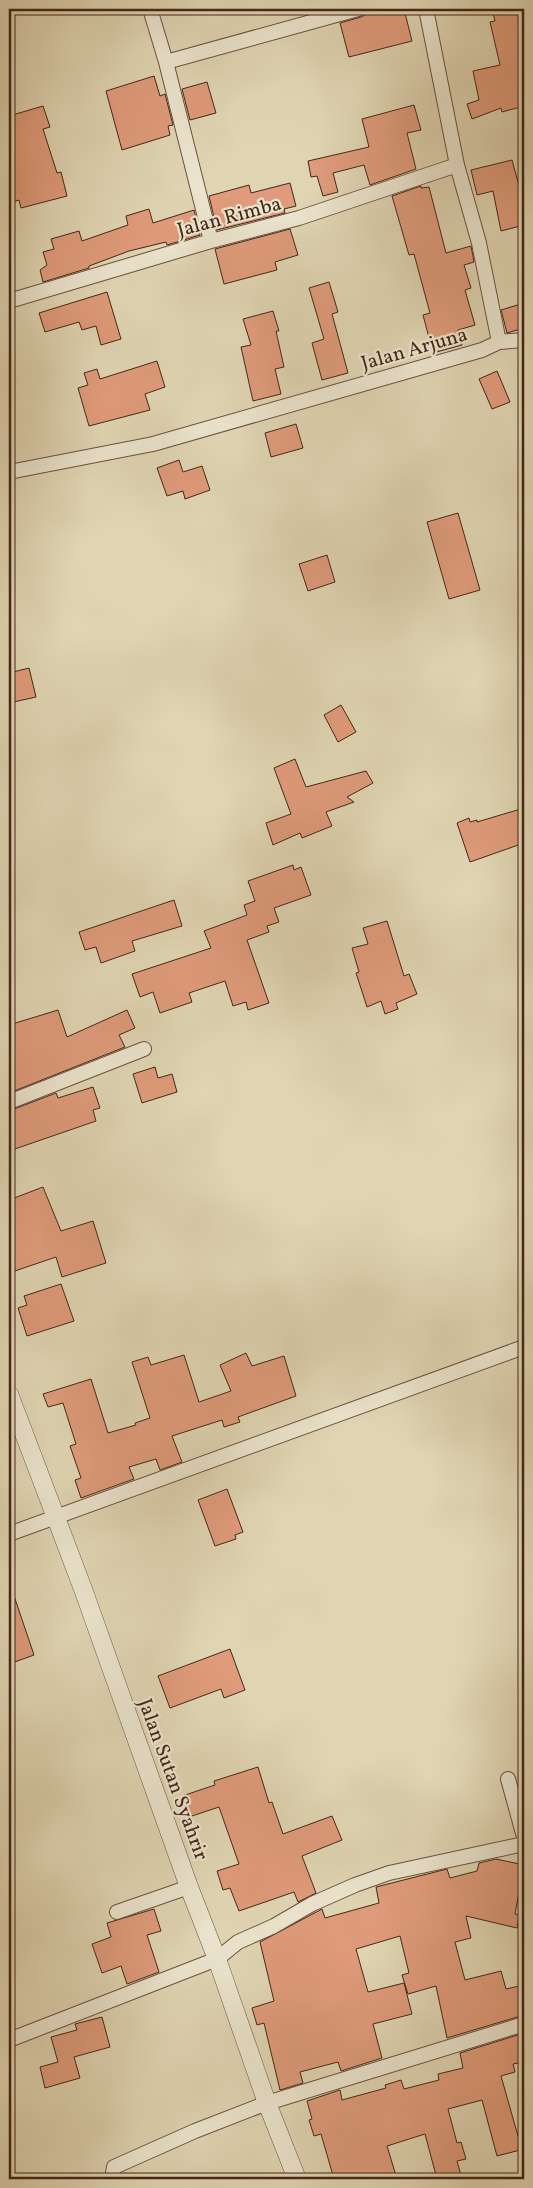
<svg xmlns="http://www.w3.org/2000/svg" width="533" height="2188" font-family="Vollkorn,serif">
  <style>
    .building { fill: #df9b7b; stroke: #432717 }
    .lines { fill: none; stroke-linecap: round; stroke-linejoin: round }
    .minor-casing { stroke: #6a523e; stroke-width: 16 }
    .tertiary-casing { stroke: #6a523e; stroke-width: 19 }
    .minor { stroke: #ebe4ce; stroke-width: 14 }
    .tertiary { stroke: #ebe4ce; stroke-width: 18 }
    .labels { text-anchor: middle; stroke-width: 4.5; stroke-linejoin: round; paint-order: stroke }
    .street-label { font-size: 20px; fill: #432717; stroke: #ebe4ce }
  </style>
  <rect width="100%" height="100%" fill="#e0d5b3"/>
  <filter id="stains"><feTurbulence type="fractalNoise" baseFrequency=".004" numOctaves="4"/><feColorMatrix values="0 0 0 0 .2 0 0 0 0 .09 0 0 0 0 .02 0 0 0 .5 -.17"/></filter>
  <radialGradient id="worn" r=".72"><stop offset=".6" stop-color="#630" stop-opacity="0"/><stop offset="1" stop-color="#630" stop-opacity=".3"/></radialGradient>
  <!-- building -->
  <path class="building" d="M367 9H404L412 41 349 57 340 23 361 17 365 15Z
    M492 9H524V106L502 112 501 108 472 119 467 104 479 100 473 71 500 65 490 22 495 21Z
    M154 76 160 96 165 94 173 125 168 126 170 135 122 150 106 91Z
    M207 82 216 113 190 120 182 89Z
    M414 105 421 130 407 133 416 169 370 185 364 165 333 173 338 192 323 196 317 176 311 177 308 161 369 147 362 119Z
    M43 106 50 127 43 129 57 173 61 172 67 196 21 208 19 200 9 203V186L15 184 9 162V116Z
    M512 160 521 193 524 192V225L501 231 493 191 477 195 471 170Z
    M290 183 296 206 284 209 285 213 217 230 209 196 249 185 251 193Z
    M421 186V188L429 187 446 253 471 246 474 262 464 265 471 288 465 290 475 325 458 330 462 345 433 353 423 315 430 313 414 254 409 255 392 196Z
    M149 209 153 223 194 210 200 235 167 245 166 242 129 251 89 266V268L43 282 40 270 47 265 43 252 54 249 51 239 79 231 82 241 128 225 126 216Z
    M290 229 298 255 275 262 277 270 224 284 215 249Z
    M329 282 338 312 332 314 348 373 322 380 312 343 324 339 309 288Z
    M107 292 121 339 101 345 96 326 82 330 79 322 45 332 39 313Z
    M524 303V328L507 333 501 310Z
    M273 311 279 331H276L284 367 275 369 281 394 253 401 241 347 251 345 243 319Z
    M157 361 165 387 145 394 150 410 89 426 78 388 88 385 84 373 97 369 100 379Z
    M497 371 510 402 492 409 479 379Z
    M296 424 303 448 271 457 265 433Z
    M179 460 183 472 202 466 210 490 185 499 183 491 167 496 157 468Z
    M458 513 480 590 449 599 427 522Z
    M327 555 335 582 308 591 299 564Z
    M29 668 36 697 9 703V673Z
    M341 705 356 732 338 742 324 715Z
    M295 759 306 787 366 771 373 783 347 797 354 802 326 812 332 826 302 838 300 833 273 845 266 823 291 814 274 768Z
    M524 808V843L470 862 457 823 469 818 470 822 477 820V822Z
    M293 865 294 870 301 867 311 895 274 908 279 922 267 926 269 932 247 940 269 1003 248 1010 246 1002 233 1006 225 981 189 993 192 1002 160 1013 153 992 140 997 132 974 211 948 204 931 247 915 244 905 255 901 248 881Z
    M174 900 182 926 132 941 135 951 101 963 96 947 85 950 79 932Z
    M387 921 404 976 409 974 417 994 396 1003 398 1009 385 1014 381 1001 367 1007 356 973 359 972 352 948 368 944 363 928Z
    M58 1010 67 1037 127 1010 135 1028 119 1035 125 1047 9 1093V1025Z
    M155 1067 158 1078 172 1074 177 1092 142 1103 133 1074Z
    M93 1087 100 1108 93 1110 96 1121 9 1151V1111L56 1093 58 1098Z
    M43 1187 61 1231 93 1221 106 1263 62 1277 56 1257 9 1273V1200Z
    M61 1284 74 1321 27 1336 18 1308 27 1305 24 1296Z
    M246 1353 252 1366 284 1356 296 1396 238 1417 240 1422 224 1427 222 1420 172 1436 182 1462 160 1470 156 1459 129 1467 134 1479 81 1498 75 1480 81 1478 70 1446 76 1444 63 1403 48 1407 43 1394 91 1379 108 1433 136 1425 135 1423 150 1418 132 1362 148 1357 151 1365 184 1355 199 1402 231 1391 220 1365Z
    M227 1489 243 1532 235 1535 236 1539 215 1546 198 1500Z
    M9 1587H11L34 1655 9 1664Z
    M230 1649 245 1690 224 1698 221 1689 170 1708 158 1676Z
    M258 1767 269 1803 272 1802 283 1834 332 1816 342 1840 302 1856 316 1893 298 1902 294 1892 239 1911 230 1888 223 1890 217 1871 239 1864 219 1807 189 1817 182 1796 215 1785 214 1781Z
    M496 1859 524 1865 515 1914 519 1915 517 1928 466 1916 471 1938 455 1942 465 1980 501 1971 506 1989 524 1985V2015L447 2038 436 1986 408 1994 402 1975 409 1973 400 1936 356 1949 368 1992 404 1983 412 2014 373 2024 382 2058 341 2071 338 2062 300 2072 303 2083 280 2090 264 2023 257 2025 252 2008 274 2001 260 1942 322 1909 325 1918 379 1903 376 1887 447 1869 450 1878 477 1871 479 1863Z
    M154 1909 161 1931 147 1935 159 1972 127 1984 121 1966 102 1973 92 1944 111 1937 107 1923Z
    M102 2017 110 2047 74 2057 80 2078 45 2088 40 2067 58 2062 51 2037 77 2030 75 2024Z
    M524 2033V2062L513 2064 515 2072 501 2076 518 2136 524 2134V2149L497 2156 482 2100 448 2109 457 2143 461 2142 466 2159 457 2161 462 2179H437L425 2134 387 2146 397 2179H334L321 2134 314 2136 309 2120 312 2119 307 2101 340 2090 342 2100 386 2088 385 2085 401 2080 404 2089 439 2080 438 2074 463 2068 460 2053Z"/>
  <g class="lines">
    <!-- minor casing -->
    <g class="minor-casing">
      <path id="minor" d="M150 9 166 62 211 241
        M426 9 457 165 479 243 499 342
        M166 62 358 9
        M9 301 211 241 299 218 457 165
        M9 472 153 444 482 350 499 342 524 340
        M9 1102 144 1049
        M9 1534 524 1347
        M508 1779 524 1837
        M117 1912 189 1887
        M9 2040 217 1959 238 1942 274 1926 312 1904 355 1885 389 1873 524 1844
        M112 2179 114 2167 195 2131 267 2103 524 2024"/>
    </g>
    <!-- tertiary casing -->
    <g class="tertiary-casing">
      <path id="tertiary" d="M9 1394 83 1589 189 1887 217 1959 267 2103 297 2179"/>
    </g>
    <!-- minor -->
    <use href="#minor" class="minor"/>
    <!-- tertiary -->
    <use href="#tertiary" class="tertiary"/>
  </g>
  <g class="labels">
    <!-- street labels -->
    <g class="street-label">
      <text transform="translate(229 216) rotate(-15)" y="7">Jalan Rimba</text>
      <text transform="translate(414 348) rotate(-16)" y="7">Jalan Arjuna</text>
      <text transform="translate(174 1779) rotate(70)" y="7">Jalan Sutan Syahrir</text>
    </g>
  </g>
  <!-- margin -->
  <rect width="533" height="2188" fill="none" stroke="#e0d5b3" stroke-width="30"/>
  <rect x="10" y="10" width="513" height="2168" fill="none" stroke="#432717" stroke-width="2.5"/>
  <rect x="15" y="15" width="503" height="2158" fill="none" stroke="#432717"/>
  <rect width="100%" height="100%" filter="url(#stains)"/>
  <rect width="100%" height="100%" fill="url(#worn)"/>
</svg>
